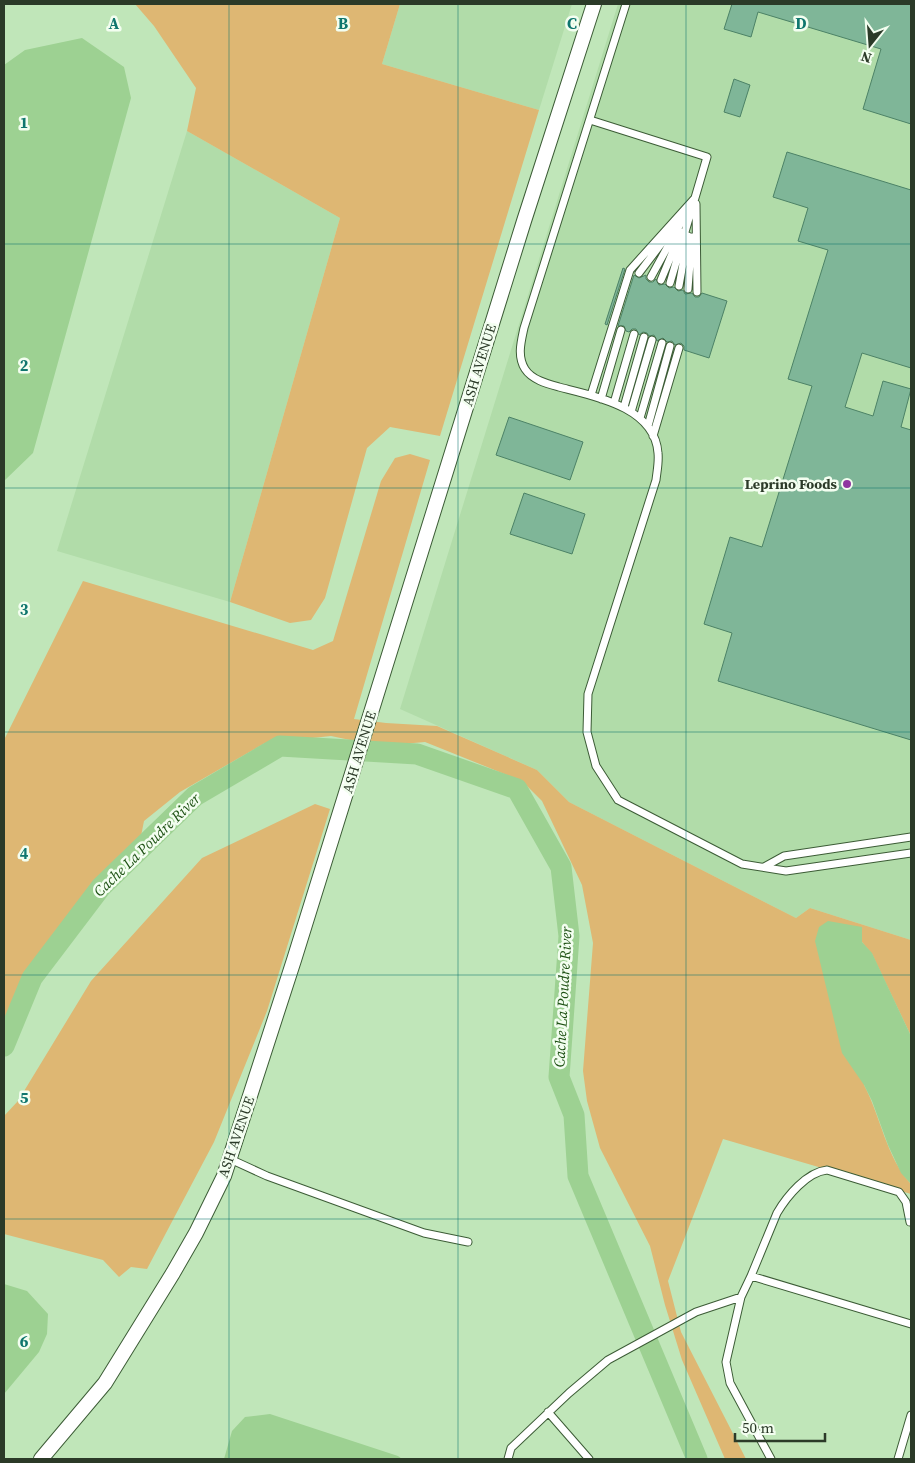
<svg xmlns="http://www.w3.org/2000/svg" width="915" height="1463" font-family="'Source Serif 4',serif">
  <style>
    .built { fill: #b1dca9 }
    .green { fill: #deb773 }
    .water { fill: #9dd192 }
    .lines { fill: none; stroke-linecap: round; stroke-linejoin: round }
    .river { stroke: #9dd192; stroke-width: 21 }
    .building { fill: #7fb698; stroke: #4c8266 }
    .service-casing { stroke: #3c5c36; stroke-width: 9 }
    .minor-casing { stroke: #3c5c36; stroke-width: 16 }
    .service { stroke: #fff; stroke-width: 7 }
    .minor { stroke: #fff; stroke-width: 14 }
    .grid { fill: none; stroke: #0f766e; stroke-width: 1; stroke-opacity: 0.55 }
    .poi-dot { fill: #8f36a1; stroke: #f3fef0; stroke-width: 2 }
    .labels { text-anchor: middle; stroke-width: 5; stroke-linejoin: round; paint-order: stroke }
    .street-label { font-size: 14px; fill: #2b3a28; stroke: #f3fef0 }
    .poi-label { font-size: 14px; font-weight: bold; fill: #2b3a28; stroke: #f3fef0; text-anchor: end }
    .water-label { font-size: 15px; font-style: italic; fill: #1f5215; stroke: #f3fef0 }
    .grid-label { font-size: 16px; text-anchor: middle; font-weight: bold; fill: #0f766e; stroke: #f3fef0; stroke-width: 5; stroke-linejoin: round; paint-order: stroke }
  </style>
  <rect width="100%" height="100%" fill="#c0e6b9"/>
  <!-- built -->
  <path class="built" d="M400 4H572L539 110 382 64Z
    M618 4H911V940L810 908 796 918 569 802 537 770 400 709Z
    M187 131 340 218 230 602 57 551Z"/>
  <!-- green -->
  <path class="green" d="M135 4H400L382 64 539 110 440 436 390 427 367 448 325 598 311 620 290 623 230 602 340 218 187 131 196 88 154 26Z
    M410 454 430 460 354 719 386 723 437 726 537 770 569 802 796 918 810 908 911 940V1036L872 954 862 942 864 1085C881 1117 886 1157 911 1184V1194L723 1139 668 1281 681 1332 746 1459H725L682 1360 665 1305 650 1246 600 1148 587 1101 583 1071 593 943 582 885 542 801 522 781 425 742 379 746 331 736 265 743 180 792 144 821 141 836 93 888 26 980 4 1031V740L83 581 313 650 333 641 381 481 395 458Z
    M315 804 330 809 267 1011 214 1142 147 1269 131 1267 119 1277 103 1260 4 1234V1116L18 1101 91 981 202 858Z"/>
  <!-- water -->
  <path class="water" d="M82 38 124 67 131 98 33 453 4 481V65L25 50Z
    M828 921 862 927V942L872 953 911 1036V1184L901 1173 888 1145 872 1101 864 1085 842 1053 815 941 819 927Z
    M4 1284 27 1291 48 1314 47 1334 39 1352 4 1394Z
    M270 1414 398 1456 402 1459H224L232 1431 245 1417Z"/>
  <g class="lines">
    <!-- river -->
    <path class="river" d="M4 1046 32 978 101 887 195 796 280 746 417 754 517 789 561 867 569 936 559 1077 574 1115 578 1176 697 1459"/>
  </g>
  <!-- building -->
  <path class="building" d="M732 4H911V124L863 109 881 49 758 12 751 37 724 29Z
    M734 79 750 85 740 117 724 112Z
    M787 152 911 190V368L862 353 845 407 873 416 883 381 911 389 901 427 911 430V740L718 681 732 633 704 624 730 537 762 547 812 386 788 379 828 250 798 241 808 208 773 197Z
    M623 268 625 269 607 325 605 324Z
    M634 275 639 278 646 275V279L649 282H653L656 279 659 285 665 284 669 288 674 287 678 291 683 290 685 294 692 293 695 297H699L702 293 727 301 709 358 684 350V346L681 343 675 345 672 341 667 342 663 338 657 341 654 335 649 336 647 333 643 332 639 335 636 329H632L629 332 626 331 624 326H618Z
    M509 417 583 442 570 480 496 455Z
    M524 493 585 514 572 554 510 534Z"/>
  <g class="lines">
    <!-- service casing -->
    <g class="service-casing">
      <path id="service" d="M626 4 524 328C521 342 517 356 525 369 532 380 548 384 559 387 594 396 655 407 658 453 659 462 657 471 656 480L588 694 587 732 596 766 618 800 742 864 786 871 911 853
        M590 120 707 157 670 283
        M696 204 697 292
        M639 273 677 223
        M651 277 689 208
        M661 280 681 232
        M679 286 688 236
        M688 289 692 237
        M591 395 630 270 694 199
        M601 399 621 330
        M614 403 634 334
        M624 407 644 337
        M631 412 652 340
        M640 418 662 343
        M648 426 670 346
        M653 436 679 348
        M764 867 784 856 911 837
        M230 1159 267 1176 424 1233 468 1242
        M751 1276 777 1213C787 1196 807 1172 827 1170L899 1192 906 1202 910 1222
        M548 1412 589 1459
        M508 1459 511 1448 569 1393 608 1360 696 1312 741 1297
        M771 1459 730 1383 726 1362 741 1297 751 1276 911 1324
        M898 1459 911 1415"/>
    </g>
    <!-- minor casing -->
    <g class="minor-casing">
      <path id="minor" d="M41 1459 105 1383 173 1273 196 1233 224 1176 294 960 524 221 594 4"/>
    </g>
    <!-- service -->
    <use href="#service" class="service"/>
    <!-- minor -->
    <use href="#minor" class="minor"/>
  </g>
  <!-- grid -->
  <path class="grid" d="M229 4V1459M458 4V1459M686 4V1459M4 244H911M4 488H911M4 732H911M4 975H911M4 1219H911"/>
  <!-- markers -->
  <circle class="poi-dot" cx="847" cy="484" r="5"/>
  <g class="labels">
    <!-- street labels -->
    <g class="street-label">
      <text transform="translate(479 365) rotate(-73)" y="5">ASH AVENUE</text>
      <text transform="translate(359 752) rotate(-73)" y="5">ASH AVENUE</text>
      <text transform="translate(236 1137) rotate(-71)" y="5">ASH AVENUE</text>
    </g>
    <!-- poi labels -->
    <g class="poi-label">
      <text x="837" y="489">Leprino Foods</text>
    </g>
    <!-- water labels -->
    <g class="water-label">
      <text transform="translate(147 845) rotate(-44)" y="5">Cache La Poudre River</text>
      <text transform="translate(563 997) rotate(-87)" y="5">Cache La Poudre River</text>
    </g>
  </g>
  <g class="grid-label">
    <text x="114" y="29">A</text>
    <text x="343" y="29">B</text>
    <text x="572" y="29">C</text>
    <text x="801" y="29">D</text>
    <text x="24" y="128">1</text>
    <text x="24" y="371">2</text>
    <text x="24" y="615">3</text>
    <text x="24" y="859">4</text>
    <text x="24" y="1103">5</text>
    <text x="24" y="1347">6</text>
  </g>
  <!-- border -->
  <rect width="915" height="1463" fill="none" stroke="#2b3a28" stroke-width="10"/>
  <!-- north arrow -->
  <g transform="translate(870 45) rotate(197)" stroke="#f3fef0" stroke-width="4" paint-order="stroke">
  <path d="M0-4L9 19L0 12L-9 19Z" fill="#2b3a28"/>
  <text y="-8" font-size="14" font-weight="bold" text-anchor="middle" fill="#2b3a28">N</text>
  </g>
  <!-- scale -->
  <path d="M735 1433v8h90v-8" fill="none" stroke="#2b3a28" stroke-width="2.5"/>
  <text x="742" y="1433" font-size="15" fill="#2b3a28" stroke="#f3fef0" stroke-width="4" paint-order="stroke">50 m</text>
</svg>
